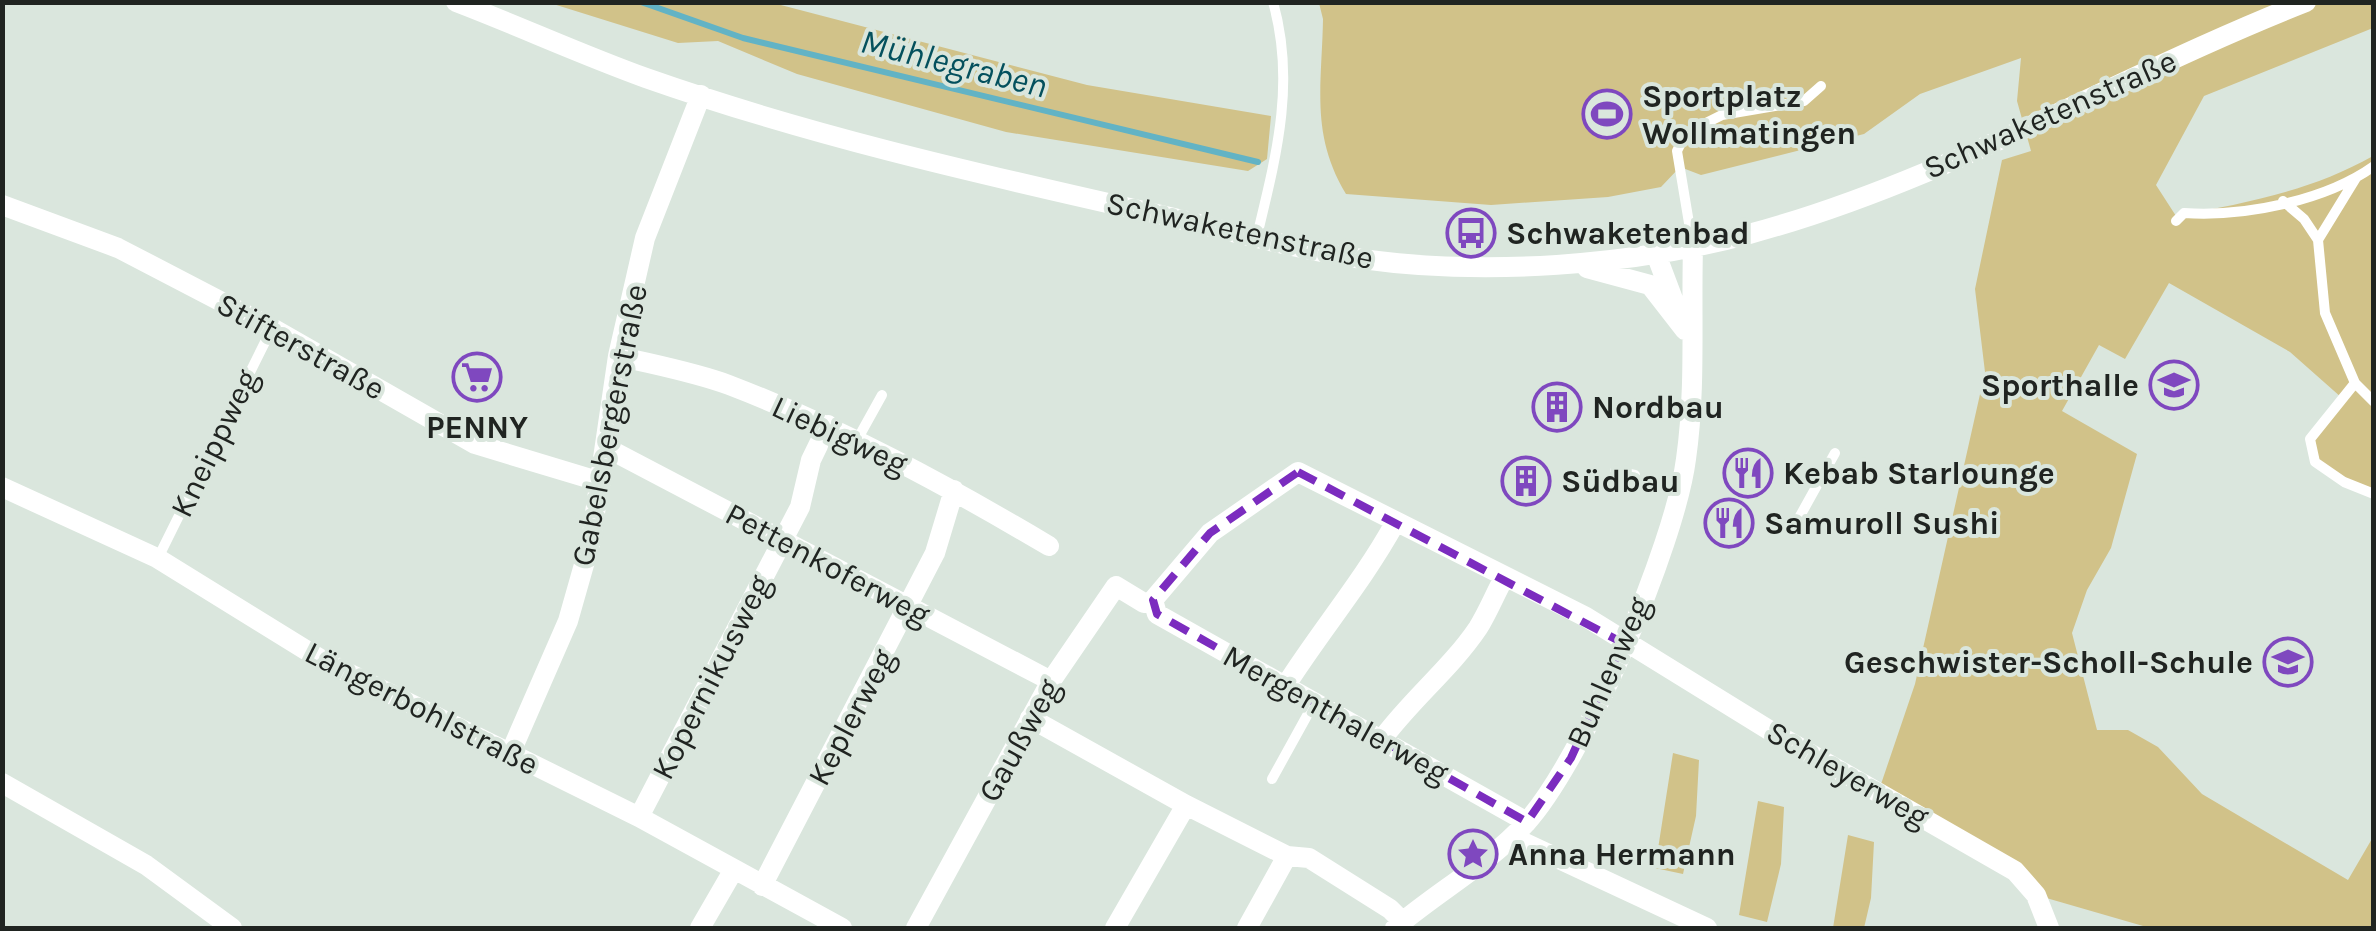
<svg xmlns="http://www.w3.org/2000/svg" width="2376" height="931" font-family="Karla,sans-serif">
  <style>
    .green { fill: #d1c289 }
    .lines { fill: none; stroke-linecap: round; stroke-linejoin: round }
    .stream { stroke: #62b3c5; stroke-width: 6 }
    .lane { stroke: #fff; stroke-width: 10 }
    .street { stroke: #fff; stroke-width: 20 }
    .marked { fill: none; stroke: #7b2cbf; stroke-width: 8; stroke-dasharray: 20 12; stroke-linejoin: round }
    .labels { text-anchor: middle; stroke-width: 8; stroke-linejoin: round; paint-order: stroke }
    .poi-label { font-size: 32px; font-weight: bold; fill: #202421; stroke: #dae6dd; text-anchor: start }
    .street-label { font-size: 32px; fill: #202421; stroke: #dae6dd }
    .water-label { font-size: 35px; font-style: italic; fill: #04505d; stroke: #dae6dd }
  </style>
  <rect width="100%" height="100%" fill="#dae6dd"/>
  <!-- green -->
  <path class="green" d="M550 3 777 4 1087 85 1271 116 1267 159 1248 171 1006 132 797 74 718 41 678 43Z
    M1319 3H2373V28L2204 96 2156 185 2176 216C2246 203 2311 191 2373 156V491L2344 482 2315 462 2310 439 2342 398 2290 352 2169 283 2125 359 2099 345 2062 411 2137 454 2111 548 2087 590 2072 633 2097 730H2128L2158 747 2202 794 2348 880 2373 837V928H2150L2036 895 1879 790 1915 684 1985 372 1975 289 2002 160 2031 151 2017 101 2021 58 1920 94 1864 134 1701 175 1680 167 1661 187 1608 197 1491 205 1346 194C1310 134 1322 85 1323 19Z
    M1673 753 1699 760 1696 816 1683 874 1655 868Z
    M1758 801 1784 807 1781 864 1767 922 1739 915Z
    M1848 835 1874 842 1871 898 1864 928H1833Z"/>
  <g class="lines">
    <!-- stream -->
    <path class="stream" d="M641 2 743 38 1258 162"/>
    <!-- lane -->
    <path class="lane" d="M2356 178 2318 240 2325 313 2355 383 2374 402
      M2283 201 2304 219 2318 240
      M2176 221 2184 213C2244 217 2325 201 2374 166
      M1257 236C1276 157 1296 83 1273 2
      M1693 247 1677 151 1686 133 1722 115 1804 101 1821 86
      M2355 383 2310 439 2315 462 2344 482 2374 494
      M857 440 882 395
      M1615 471 1635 475
      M1800 516 1835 453
      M158 558 272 328
      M1272 779 1314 703"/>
    <!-- street -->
    <path class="street" d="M456 2C519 26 582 55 646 78 805 134 970 172 1134 209 1210 225 1286 248 1362 259 1483 276 1632 266 1749 234 1943 182 2120 75 2306 2
      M2 205 118 248 272 328 475 444 601 482
      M1656 254 1676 307
      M1587 268 1650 285 1685 330
      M618 356C655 365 694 372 729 385 841 428 946 485 1049 546
      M605 447 1051 681
      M2 487 157 558 322 660 639 817 842 928
      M1286 685C1321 630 1363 581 1395 523
      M1030 718 1186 805 1287 856 1309 858 1390 909 1403 922
      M1383 738C1412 699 1451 668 1478 628 1488 612 1495 594 1504 578
      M510 754 568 621 591 540 618 356 645 238 701 95
      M2 783 146 865 232 928
      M639 817 800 507 811 460 828 425
      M1527 822 1157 614 1153 600 1210 533 1298 472 1586 617 1769 730 2015 871 2036 895 2049 928
      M1512 837 1707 928
      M762 886 935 553 954 490
      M700 928 733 871
      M916 928 1051 681 1116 586 1144 603
      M1115 928 1186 805
      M1247 928 1287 856
      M1395 928C1437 892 1487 865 1525 824 1583 761 1675 545 1686 459 1696 389 1691 318 1693 247"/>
  </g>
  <!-- marked area -->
  <path class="marked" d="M1298 472 1623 643 1571 758 1527 822 1157 614 1153 600 1210 533Z"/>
  <!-- icons -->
  <defs>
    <g id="stadium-ring" transform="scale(2.5)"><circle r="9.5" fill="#dae6dd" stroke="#7f48bf" stroke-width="1.5"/><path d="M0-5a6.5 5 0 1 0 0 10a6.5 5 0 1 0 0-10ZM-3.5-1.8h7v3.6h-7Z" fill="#7f48bf"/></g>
    <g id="bus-ring" transform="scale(2.5)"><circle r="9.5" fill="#dae6dd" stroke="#7f48bf" stroke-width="1.5"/><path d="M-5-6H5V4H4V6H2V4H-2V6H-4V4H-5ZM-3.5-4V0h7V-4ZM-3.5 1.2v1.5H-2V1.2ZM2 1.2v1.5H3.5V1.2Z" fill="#7f48bf"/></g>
    <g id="supermarket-ring" transform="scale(2.5)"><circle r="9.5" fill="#dae6dd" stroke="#7f48bf" stroke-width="1.5"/><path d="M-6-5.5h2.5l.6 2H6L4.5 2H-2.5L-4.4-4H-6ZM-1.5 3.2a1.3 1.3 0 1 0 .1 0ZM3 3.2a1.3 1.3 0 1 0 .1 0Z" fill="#7f48bf"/></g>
    <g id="school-ring" transform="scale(2.5)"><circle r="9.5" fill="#dae6dd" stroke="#7f48bf" stroke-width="1.5"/><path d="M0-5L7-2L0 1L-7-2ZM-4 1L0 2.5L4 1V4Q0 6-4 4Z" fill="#7f48bf"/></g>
    <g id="building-ring" transform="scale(2.5)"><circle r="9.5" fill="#dae6dd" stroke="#7f48bf" stroke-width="1.5"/><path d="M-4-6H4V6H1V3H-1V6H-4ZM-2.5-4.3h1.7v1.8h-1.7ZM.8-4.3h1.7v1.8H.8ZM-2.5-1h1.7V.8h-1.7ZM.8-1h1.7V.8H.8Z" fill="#7f48bf"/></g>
    <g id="restaurant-ring" transform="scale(2.5)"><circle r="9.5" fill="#dae6dd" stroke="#7f48bf" stroke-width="1.5"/><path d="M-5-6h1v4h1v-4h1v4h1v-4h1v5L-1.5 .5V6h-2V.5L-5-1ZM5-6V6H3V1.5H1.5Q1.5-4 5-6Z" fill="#7f48bf"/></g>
    <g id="sight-ring" transform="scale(2.5)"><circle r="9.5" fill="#dae6dd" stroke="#7f48bf" stroke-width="1.5"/><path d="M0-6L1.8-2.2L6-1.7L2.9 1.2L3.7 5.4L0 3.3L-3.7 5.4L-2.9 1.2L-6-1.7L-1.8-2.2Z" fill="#7f48bf"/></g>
  </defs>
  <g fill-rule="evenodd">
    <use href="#stadium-ring" x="1607" y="114"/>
    <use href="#bus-ring" x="1471" y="233"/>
    <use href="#supermarket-ring" x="477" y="377"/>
    <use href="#school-ring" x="2174" y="385"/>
    <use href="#building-ring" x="1557" y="407"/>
    <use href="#restaurant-ring" x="1748" y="473"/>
    <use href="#building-ring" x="1526" y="481"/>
    <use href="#restaurant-ring" x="1729" y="523"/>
    <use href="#school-ring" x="2288" y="662"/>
    <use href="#sight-ring" x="1473" y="854"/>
  </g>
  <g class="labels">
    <!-- poi labels -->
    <g class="poi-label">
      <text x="1642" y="107">Sportplatz<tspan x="1642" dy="37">Wollmatingen</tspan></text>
      <text x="1506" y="244">Schwaketenbad</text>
      <text x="2139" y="396" text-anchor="end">Sporthalle</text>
      <text x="1592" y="418">Nordbau</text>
      <text x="477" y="438" text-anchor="middle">PENNY</text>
      <text x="1783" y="484">Kebab Starlounge</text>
      <text x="1561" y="492">Südbau</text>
      <text x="1764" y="534">Samuroll Sushi</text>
      <text x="2253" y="673" text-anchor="end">Geschwister-Scholl-Schule</text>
      <text x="1508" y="865">Anna Hermann</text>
    </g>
    <!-- street labels -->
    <g class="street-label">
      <text transform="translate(2050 114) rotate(-24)" y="11">Schwaketenstraße</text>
      <text transform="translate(1240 230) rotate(12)" y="11">Schwaketenstraße</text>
      <text transform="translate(301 346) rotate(29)" y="11">Stifterstraße</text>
      <text transform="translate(609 425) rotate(-79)" y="11">Gabelsbergerstraße</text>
      <text transform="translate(840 435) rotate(25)" y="11">Liebigweg</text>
      <text transform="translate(214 443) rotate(-64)" y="11">Kneippweg</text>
      <text transform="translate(828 564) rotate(28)" y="11">Pettenkoferweg</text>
      <text transform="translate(1608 672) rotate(-66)" y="11">Buhlenweg</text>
      <text transform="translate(711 677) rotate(-63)" y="11">Kopernikusweg</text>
      <text transform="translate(422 708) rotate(27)" y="11">Längerbohlstraße</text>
      <text transform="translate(1336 714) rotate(29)" y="11">Mergenthalerweg</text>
      <text transform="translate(851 717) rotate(-62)" y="11">Keplerweg</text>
      <text transform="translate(1019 740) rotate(-61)" y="11">Gaußweg</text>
      <text transform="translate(1848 774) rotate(30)" y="11">Schleyerweg</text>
    </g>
    <!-- water labels -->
    <g class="water-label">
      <text transform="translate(954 63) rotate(14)" y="12">Mühlegraben</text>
    </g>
  </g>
  <!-- border -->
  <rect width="2376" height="931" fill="none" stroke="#202421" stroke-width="10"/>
</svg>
